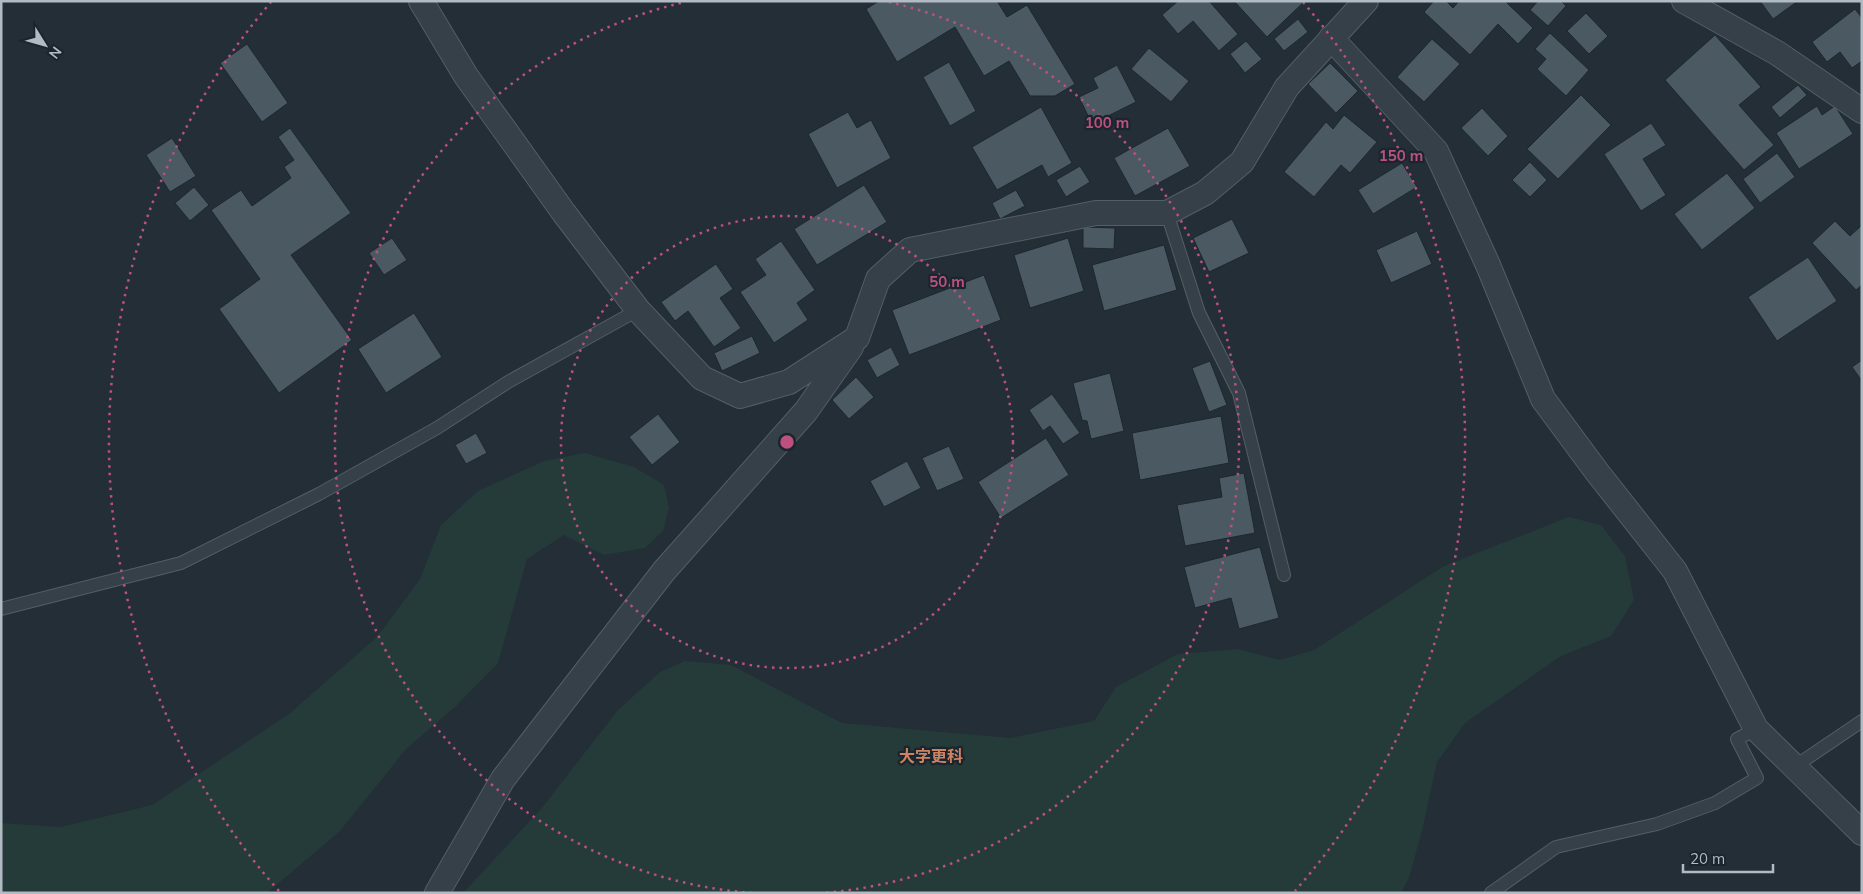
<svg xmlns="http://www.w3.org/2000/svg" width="1863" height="894" font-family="Mulish,'Noto Sans JP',sans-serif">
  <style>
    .green { fill: #253b39 }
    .building { fill: #4b5963; stroke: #1d272f }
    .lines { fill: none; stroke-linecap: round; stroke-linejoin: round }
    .service-casing { stroke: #545e66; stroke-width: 14 }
    .minor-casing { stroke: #545e66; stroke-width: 26 }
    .service { stroke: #364048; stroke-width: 12 }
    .minor { stroke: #364048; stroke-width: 24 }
    .ring { fill: none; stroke: #bc5180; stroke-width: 2.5; stroke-dasharray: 2.5 5 }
    .labels { text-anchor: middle; stroke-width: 4.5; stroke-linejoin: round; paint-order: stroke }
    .quarter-label { font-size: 16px; font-weight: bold; fill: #cc8364; stroke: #1b252d }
    .centre { fill: #bc5180; stroke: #1b252d; stroke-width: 2.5 }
    .ring-label { font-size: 15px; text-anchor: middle; font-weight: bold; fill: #bc5180; stroke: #1b252d; stroke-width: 4.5; stroke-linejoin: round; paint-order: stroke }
  </style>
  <rect width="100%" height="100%" fill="#232e37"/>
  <!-- green -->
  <path class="green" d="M585 453 634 467 664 485 669 508 663 531 645 548 604 555 564 535 527 559 498 663 455 707 407 748 340 831 267 893H1V823L61 827 152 805 289 714 377 637 420 579 441 525 478 491 544 461Z
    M1569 517 1601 525 1625 556 1634 600 1611 636 1561 656 1465 723 1437 762 1422 831 1409 878 1401 893H463L541 809 618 710 660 672 685 661 731 665 842 723 1010 738 1094 721 1116 687 1178 654 1237 649 1280 660 1314 650 1444 566Z"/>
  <!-- building -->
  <path class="building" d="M879 1H997L1007 17 1027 5 1075 84 1055 96H1030L1009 61 984 76 955 27 897 62 866 9Z
    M1178 1H1209L1238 34 1219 51 1193 21 1178 34 1162 15Z
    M1234 1H1305L1267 37Z
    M1434 1H1446L1453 8 1459 1H1505L1533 28 1518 44 1498 24 1470 55 1424 12Z
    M1538 1H1561L1566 6 1548 26 1530 10Z
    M1760 1H1798L1773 19Z
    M1855 9 1862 18V61L1852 68 1840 52 1827 62 1812 42Z
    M1586 13 1608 36 1589 54 1567 31Z
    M1298 19 1308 32 1284 51 1274 39Z
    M1550 33 1589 70 1566 96 1537 69 1546 59 1535 49Z
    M1715 35 1761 87 1739 105 1774 145 1744 170 1665 80Z
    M1432 39 1460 64 1424 102 1397 77Z
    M1246 41 1262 59 1245 73 1230 54Z
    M247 44 288 103 262 122 220 63Z
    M1149 48 1189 81 1171 102 1131 69Z
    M949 62 976 111 950 126 923 77Z
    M1330 63 1358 91 1336 113 1308 84Z
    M1117 65 1136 102 1092 124 1079 97 1098 88 1093 78Z
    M1798 85 1807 95 1780 118 1771 107Z
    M1581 95 1611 125 1558 179 1527 149Z
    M1817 106 1822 115 1835 106 1853 134 1799 169 1776 133Z
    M1041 107 1072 163 1048 177 1042 165 997 190 972 147Z
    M1482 108 1508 136 1488 156 1461 128Z
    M848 112 857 128 871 120 891 158 837 188 808 134Z
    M1344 115 1377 142 1350 173 1341 165 1314 197 1284 172 1326 122 1333 129Z
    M1651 123 1666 145 1643 159 1666 195 1641 211 1604 154Z
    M290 128 351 213 291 255 352 340 279 393 219 309 260 279 211 210 241 190 252 206 291 178 284 167 294 160 278 137Z
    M1168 128 1190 166 1135 196 1114 158Z
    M172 138 196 176 170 192 146 155Z
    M1777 153 1795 177 1760 203 1743 179Z
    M1530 162 1547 180 1530 197 1512 180Z
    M1402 163 1417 187 1373 214 1358 190Z
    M1080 166 1090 182 1066 197 1056 180Z
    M1727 173 1755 208 1702 250 1674 214Z
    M864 185 887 222 817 265 794 229Z
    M194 187 209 205 190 221 175 203Z
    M1016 190 1025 206 1000 219 992 203Z
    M1232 219 1249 253 1209 272 1193 238Z
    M1835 221 1850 236 1862 225V285L1856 290 1812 243Z
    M1083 227 1115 228 1114 249 1083 248Z
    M1417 231 1432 264 1391 283 1376 250Z
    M392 238 407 260 384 275 369 253Z
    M1068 238 1084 291 1030 308 1014 255Z
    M781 241 815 290 797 303 808 320 774 343 740 292 766 275 755 259Z
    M1164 245 1177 290 1104 311 1092 265Z
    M1808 257 1837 301 1777 341 1748 297Z
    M716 264 733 289 720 298 741 328 714 347 688 311 675 321 661 302Z
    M984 275 1001 320 909 355 892 310Z
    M414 313 442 357 386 393 358 349Z
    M752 336 760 353 722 371 714 353Z
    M891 347 900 365 877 378 867 360Z
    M1862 360V381L1852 367Z
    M1210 361 1227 405 1209 412 1192 368Z
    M1110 373 1124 431 1091 439 1087 421 1082 420 1073 383Z
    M856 377 874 397 849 419 832 400Z
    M1052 394 1080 433 1063 444 1050 426 1043 431 1029 410Z
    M658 414 680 442 652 465 629 437Z
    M1221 416 1229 463 1140 480 1132 433Z
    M476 433 487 453 466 464 455 445Z
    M1046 438 1069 475 1001 518 978 482Z
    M949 446 964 479 937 491 922 458Z
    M907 461 921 488 884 507 870 481Z
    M1244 473 1255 533 1185 546 1177 505 1222 497 1219 478Z
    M1260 547 1279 618 1239 629 1231 598 1195 608 1184 567Z"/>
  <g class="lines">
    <!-- service casing -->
    <g class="service-casing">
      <path id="service" d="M1167 213 1199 313 1239 393 1284 575
        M1 609 181 563 319 494 437 428 508 382 638 310
        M1794 767 1862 721
        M1491 893 1556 847 1657 824 1715 803 1757 778 1737 739 1756 729"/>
    </g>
    <!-- minor casing -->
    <g class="minor-casing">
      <path id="minor" d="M421 1 466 76 564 213 638 310 702 378 740 396 789 382 857 338 878 279 910 250 1096 213H1167L1205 193 1242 162 1287 87 1366 1
        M1684 1 1777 53 1862 111
        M1331 38 1436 151 1488 265 1543 399 1597 472 1675 571 1756 729 1862 833
        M437 893 503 779 664 571 806 411 851 347"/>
    </g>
    <!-- service -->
    <use href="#service" class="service"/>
    <!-- minor -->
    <use href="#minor" class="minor"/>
  </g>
  <!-- distance rings -->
  <g class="ring">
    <circle cx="787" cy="442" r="226"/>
    <path d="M752 893A452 452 0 0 1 685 2M889 2A452 452 0 0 1 822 893"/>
    <path d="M279 891A678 678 0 0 1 271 2M1303 2A678 678 0 0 1 1295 891"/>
  </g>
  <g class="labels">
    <!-- quarter labels -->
    <g class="quarter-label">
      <text x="931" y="762">大字更科</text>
    </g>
  </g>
  <circle cx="787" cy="442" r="8" class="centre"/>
  <g class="ring-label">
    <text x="1107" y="128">100 m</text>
    <text x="1401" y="161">150 m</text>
    <text x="947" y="287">50 m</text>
  </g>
  <!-- border -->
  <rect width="1863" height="894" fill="none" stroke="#b1bbc4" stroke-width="5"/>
  <!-- north arrow -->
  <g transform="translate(45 45) rotate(127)" stroke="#1b252d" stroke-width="4" paint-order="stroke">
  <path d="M0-4L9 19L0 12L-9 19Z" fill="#b1bbc4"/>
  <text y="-8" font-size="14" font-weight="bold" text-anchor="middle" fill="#b1bbc4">N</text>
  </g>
  <!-- scale -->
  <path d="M1683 864v8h90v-8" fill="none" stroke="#b1bbc4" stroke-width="2.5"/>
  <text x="1690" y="864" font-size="15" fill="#b1bbc4" stroke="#1b252d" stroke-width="4" paint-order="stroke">20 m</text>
</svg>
